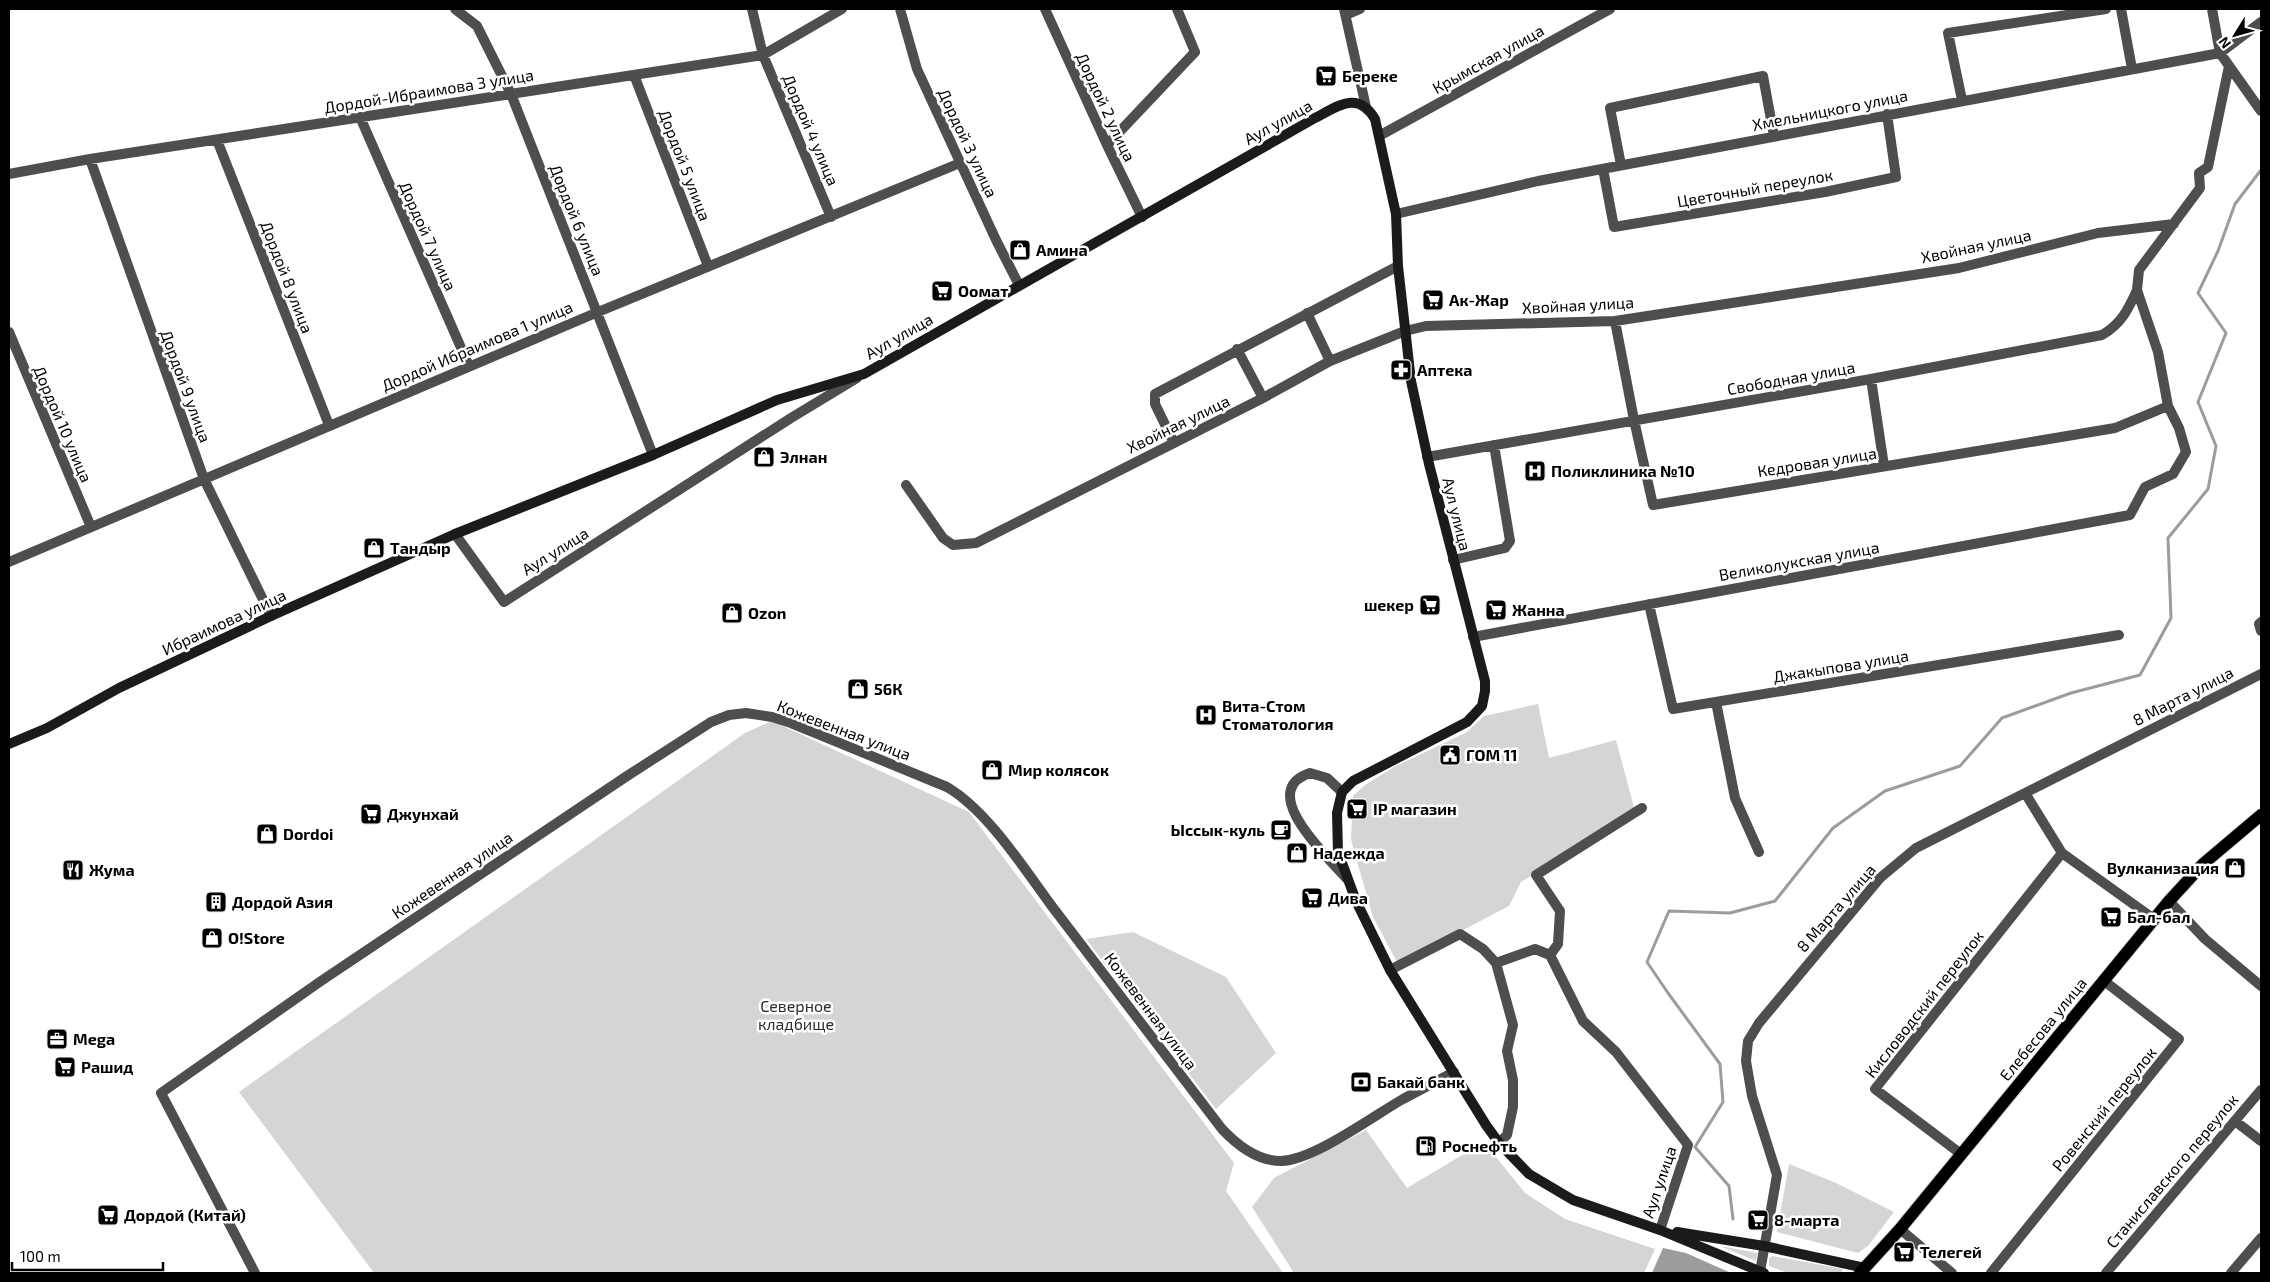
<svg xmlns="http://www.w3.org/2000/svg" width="2270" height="1282" font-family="'Exo 2',sans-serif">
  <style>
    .green { fill: #d5d5d5 }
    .water { fill: #9c9c9c }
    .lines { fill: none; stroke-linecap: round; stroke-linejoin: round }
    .stream { stroke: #9c9c9c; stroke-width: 3 }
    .primary-casing { stroke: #dbdbdb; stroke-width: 14 }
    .minor { stroke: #4e4e4e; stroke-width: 10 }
    .tertiary { stroke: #4e4e4e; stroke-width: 10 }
    .secondary { stroke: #1b1b1b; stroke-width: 10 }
    .primary { stroke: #000; stroke-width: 12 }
    .labels { text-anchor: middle; stroke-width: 5; stroke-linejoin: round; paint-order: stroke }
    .street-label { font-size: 16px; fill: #000; stroke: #fff }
    .poi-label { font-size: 16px; font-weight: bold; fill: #000; stroke: #fff; text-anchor: start }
    .park-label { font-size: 16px; fill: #2c2c2c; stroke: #fff }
  </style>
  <rect width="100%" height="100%" fill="#fff"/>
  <!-- green -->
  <path class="green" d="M1538 704 1549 758 1616 740 1635 811 1521 882 1509 906 1398 964 1373 917 1354 851 1351 839 1353 796 1365 785 1394 767 1467 732 1484 716Z
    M772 721 969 812 1234 1163 1226 1191 1283 1273H374L239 1092 745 733Z
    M1133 932 1226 977 1276 1053 1216 1109 1086 939Z
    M1366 1130 1407 1188 1484 1142 1525 1193 1565 1219 1655 1249 1644 1273H1294L1252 1207 1274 1178Z
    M1789 1164 1836 1183 1894 1212 1868 1246 1858 1253 1777 1232Z
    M1720 1246 1758 1253 1756 1261Z
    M1772 1256 1843 1269 1841 1273H1788L1769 1266V1258Z"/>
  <!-- water -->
  <path class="water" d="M1663 1248 1686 1253 1731 1273H1652Z"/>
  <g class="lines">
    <!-- stream -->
    <path class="stream" d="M1733 1219 1729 1186 1695 1147 1723 1102 1720 1064 1668 993 1647 962 1669 911 1730 913 1775 901 1833 828 1885 791 1960 766 2002 718 2071 693 2140 675 2171 618 2168 538 2208 489 2216 446 2198 402 2226 333 2198 293 2218 251 2235 204 2261 170"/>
    <!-- primary casing -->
    <g class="primary-casing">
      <path id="primary" d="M1860 1273 1900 1229 2169 901 2203 864 2261 815"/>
    </g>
    <!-- minor -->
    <path class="minor" d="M455 9 477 26 511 94 653 455
      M752 9 763 55 831 217
      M1045 9 1107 145 1142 217
      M1344 9 1366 107
      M2121 9 2132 69
      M2212 9 2220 53 2261 111
      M1346 15 1360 9
      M634 75 708 266
      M1962 100 1948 33 2106 9
      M360 117 469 366
      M1379 136 1610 9
      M217 140 329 425
      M1107 145 1195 52 1177 9
      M90 159 204 479 271 616
      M1621 165 1610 108 1763 76 1774 136
      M1603 169 1614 227 1825 192 1896 177 1887 114
      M9 174 90 159 763 55 842 9
      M1396 214 1538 181 2220 53 2261 22
      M1307 313 1330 361
      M1615 321 1634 420 1653 505 2115 428 2168 406
      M9 332 91 527
      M1237 349 1263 398
      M1871 379 1884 466
      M1174 443 1155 404V394L1398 266
      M1427 457 1871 379 2102 335C2121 324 2128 310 2137 290
      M906 485 943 538 953 545 976 543 1263 398 1330 361 1405 331 1426 326 1615 321 1959 268 2098 233 2174 224
      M455 534 504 602 791 418 857 378
      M1453 560 1505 548 1510 541 1494 445
      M9 562 598 312 960 163
      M1649 604 1673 709 2119 635
      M2261 622 2259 624 2261 631
      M1473 637 2130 515 2145 487 2173 474 2186 452 2179 428 2168 406 2158 352 2137 290 2139 270 2200 188 2199 173 2208 167 2229 66
      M1716 702 1735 798 1759 852
      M1342 792 1327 778 1310 773C1255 791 1329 858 1346 878
      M2025 793 2062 853 2154 919
      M2169 901 2205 939 2261 986
      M1550 955 1558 944 1560 911 1536 875 1642 808
      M1496 963 1513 1025 1507 1051 1513 1080V1107L1507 1135 1499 1143
      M1390 970 1460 934 1483 949 1496 963 1535 949 1550 955 1583 1021 1616 1052 1688 1145 1660 1230
      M2235 1121 2261 1141
      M1961 1154 1875 1089 2062 853
      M1900 1229 1952 1273
      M1760 1272 1777 1175 1752 1096 1746 1061 1748 1041 1759 1023 1880 878 1916 848 2261 674
      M1991 1273 2179 1039 2103 980
      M2106 1273 2261 1090
      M2231 1273 2261 1238"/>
    <!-- tertiary -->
    <path class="tertiary" d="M900 9 917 69 996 240 1019 285
      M255 1273 161 1093 321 981 627 776 711 722 729 715 746 713 772 717 791 723 947 787C988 811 1025 870 1054 909 1110 982 1166 1056 1222 1129 1237 1145 1258 1161 1281 1161 1314 1160 1373 1116 1403 1099 1420 1090 1437 1081 1454 1072"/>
    <!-- secondary -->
    <path class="secondary" d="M9 744 47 728 119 688 271 616 455 534 653 455 777 400 864 374 1315 118C1338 106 1358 90 1375 119L1396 214 1398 266 1411 381 1429 464 1485 681V691L1482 706 1467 722 1353 781 1342 792 1337 813 1338 852 1356 901 1390 970 1486 1125 1499 1143 1529 1174 1573 1200 1660 1230 1764 1273
      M1677 1232 1764 1246 1865 1268"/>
    <!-- primary -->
    <use href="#primary" class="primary"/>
  </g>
  <!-- icons -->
  <defs>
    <g id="supermarket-square" transform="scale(1.125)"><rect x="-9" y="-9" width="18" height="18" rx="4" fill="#000" stroke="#fff"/><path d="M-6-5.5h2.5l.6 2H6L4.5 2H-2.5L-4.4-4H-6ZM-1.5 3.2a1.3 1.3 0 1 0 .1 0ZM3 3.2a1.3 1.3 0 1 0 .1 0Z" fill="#fff"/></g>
    <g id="shop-square" transform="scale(1.125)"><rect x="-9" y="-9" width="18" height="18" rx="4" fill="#000" stroke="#fff"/><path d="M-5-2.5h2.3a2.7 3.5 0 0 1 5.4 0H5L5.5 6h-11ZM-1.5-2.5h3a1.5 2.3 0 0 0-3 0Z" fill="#fff"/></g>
    <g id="pharmacy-square" transform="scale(1.125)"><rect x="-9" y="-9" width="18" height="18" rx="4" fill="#000" stroke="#fff"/><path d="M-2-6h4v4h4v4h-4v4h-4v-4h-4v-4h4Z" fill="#fff"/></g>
    <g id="hospital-square" transform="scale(1.125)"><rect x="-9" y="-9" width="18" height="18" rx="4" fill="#000" stroke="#fff"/><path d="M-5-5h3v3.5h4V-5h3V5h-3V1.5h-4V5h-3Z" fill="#fff"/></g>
    <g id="civic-square" transform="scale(1.125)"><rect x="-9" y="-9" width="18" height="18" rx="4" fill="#000" stroke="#fff"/><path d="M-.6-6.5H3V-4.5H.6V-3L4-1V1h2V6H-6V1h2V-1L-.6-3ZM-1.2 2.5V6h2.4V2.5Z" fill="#fff"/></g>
    <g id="cafe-square" transform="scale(1.125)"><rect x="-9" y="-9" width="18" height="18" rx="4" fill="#000" stroke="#fff"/><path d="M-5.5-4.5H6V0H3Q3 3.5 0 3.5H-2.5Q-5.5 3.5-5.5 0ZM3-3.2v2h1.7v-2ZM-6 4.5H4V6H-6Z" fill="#fff"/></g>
    <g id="restaurant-square" transform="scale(1.125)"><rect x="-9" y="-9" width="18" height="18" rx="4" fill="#000" stroke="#fff"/><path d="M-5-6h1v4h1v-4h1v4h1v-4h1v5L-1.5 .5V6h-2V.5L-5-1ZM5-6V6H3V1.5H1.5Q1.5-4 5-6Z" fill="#fff"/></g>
    <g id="building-square" transform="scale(1.125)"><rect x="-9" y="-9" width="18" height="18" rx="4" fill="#000" stroke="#fff"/><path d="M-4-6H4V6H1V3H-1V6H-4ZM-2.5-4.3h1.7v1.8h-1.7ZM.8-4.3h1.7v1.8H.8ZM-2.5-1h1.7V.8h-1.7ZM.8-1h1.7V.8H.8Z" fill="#fff"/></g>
    <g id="office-square" transform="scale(1.125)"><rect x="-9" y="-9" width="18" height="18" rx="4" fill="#000" stroke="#fff"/><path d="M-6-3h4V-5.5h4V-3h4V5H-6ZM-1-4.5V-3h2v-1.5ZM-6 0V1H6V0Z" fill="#fff"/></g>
    <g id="bank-square" transform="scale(1.125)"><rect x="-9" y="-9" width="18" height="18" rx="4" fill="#000" stroke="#fff"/><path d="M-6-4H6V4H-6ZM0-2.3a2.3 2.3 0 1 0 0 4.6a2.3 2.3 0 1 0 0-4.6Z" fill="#fff"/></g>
    <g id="fuel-square" transform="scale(1.125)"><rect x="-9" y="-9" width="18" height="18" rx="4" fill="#000" stroke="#fff"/><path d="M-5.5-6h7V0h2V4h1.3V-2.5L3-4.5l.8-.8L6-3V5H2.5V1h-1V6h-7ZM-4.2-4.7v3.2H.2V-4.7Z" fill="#fff"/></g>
  </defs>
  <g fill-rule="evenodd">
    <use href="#supermarket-square" x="1326" y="76"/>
    <use href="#shop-square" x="1020" y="250"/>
    <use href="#supermarket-square" x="942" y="291"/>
    <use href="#supermarket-square" x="1433" y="300"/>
    <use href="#pharmacy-square" x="1401" y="370"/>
    <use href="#shop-square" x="764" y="457"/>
    <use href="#hospital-square" x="1535" y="471"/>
    <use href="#shop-square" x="374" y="548"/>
    <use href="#supermarket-square" x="1430" y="605"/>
    <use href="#supermarket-square" x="1496" y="610"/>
    <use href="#shop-square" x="732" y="613"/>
    <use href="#shop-square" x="858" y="689"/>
    <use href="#hospital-square" x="1206" y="715"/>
    <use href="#civic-square" x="1450" y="755"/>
    <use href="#shop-square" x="992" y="770"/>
    <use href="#supermarket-square" x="1357" y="809"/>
    <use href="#supermarket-square" x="371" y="814"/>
    <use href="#cafe-square" x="1281" y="830"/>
    <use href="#shop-square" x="267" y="834"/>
    <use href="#shop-square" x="1297" y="853"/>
    <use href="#shop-square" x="2235" y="868"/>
    <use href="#restaurant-square" x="73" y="870"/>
    <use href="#supermarket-square" x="1312" y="898"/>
    <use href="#building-square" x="216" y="902"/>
    <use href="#supermarket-square" x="2111" y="917"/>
    <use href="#shop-square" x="212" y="938"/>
    <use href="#office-square" x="57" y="1039"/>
    <use href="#supermarket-square" x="65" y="1067"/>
    <use href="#bank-square" x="1361" y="1082"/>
    <use href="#fuel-square" x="1426" y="1146"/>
    <use href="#supermarket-square" x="108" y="1215"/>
    <use href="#supermarket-square" x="1758" y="1220"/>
    <use href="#supermarket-square" x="1904" y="1252"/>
  </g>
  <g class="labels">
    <!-- street labels -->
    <g class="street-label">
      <text transform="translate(1488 59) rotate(-29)" y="6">Крымская улица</text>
      <text transform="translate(429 91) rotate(-9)" y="6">Дордой-Ибраимова 3 улица</text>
      <text transform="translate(1106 107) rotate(65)" y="6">Дордой 2 улица</text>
      <text transform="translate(1830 110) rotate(-11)" y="6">Хмельницкого улица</text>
      <text transform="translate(1278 122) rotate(-29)" y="6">Аул улица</text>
      <text transform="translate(811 130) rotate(67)" y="6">Дордой 4 улица</text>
      <text transform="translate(968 143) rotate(65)" y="6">Дордой 3 улица</text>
      <text transform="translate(685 165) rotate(69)" y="6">Дордой 5 улица</text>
      <text transform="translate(1755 188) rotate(-10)" y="6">Цветочный переулок</text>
      <text transform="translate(577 220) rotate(68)" y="6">Дордой 6 улица</text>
      <text transform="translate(428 236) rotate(66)" y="6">Дордой 7 улица</text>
      <text transform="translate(1976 246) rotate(-12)" y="6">Хвойная улица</text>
      <text transform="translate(287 277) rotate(69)" y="6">Дордой 8 улица</text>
      <text transform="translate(1578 305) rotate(-3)" y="6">Хвойная улица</text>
      <text transform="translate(899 336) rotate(-30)" y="6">Аул улица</text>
      <text transform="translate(477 346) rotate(-23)" y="6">Дордой Ибраимова 1 улица</text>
      <text transform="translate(1791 378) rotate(-10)" y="6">Свободная улица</text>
      <text transform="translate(186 386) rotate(70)" y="6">Дордой 9 улица</text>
      <text transform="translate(63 424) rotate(67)" y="6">Дордой 10 улица</text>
      <text transform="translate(1178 424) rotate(-26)" y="6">Хвойная улица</text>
      <text transform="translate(1817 462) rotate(-9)" y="6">Кедровая улица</text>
      <text transform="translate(1457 514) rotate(76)" y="6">Аул улица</text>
      <text transform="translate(555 551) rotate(-32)" y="6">Аул улица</text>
      <text transform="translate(1799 561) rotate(-10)" y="6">Великолукская улица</text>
      <text transform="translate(224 622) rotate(-25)" y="6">Ибраимова улица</text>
      <text transform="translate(1841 666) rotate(-9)" y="6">Джакыпова улица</text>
      <text transform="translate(2183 696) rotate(-27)" y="6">8 Марта улица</text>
      <text transform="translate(844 730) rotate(21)" y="6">Кожевенная улица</text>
      <text transform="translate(452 875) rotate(-34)" y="6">Кожевенная улица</text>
      <text transform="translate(1836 908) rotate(-49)" y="6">8 Марта улица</text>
      <text transform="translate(1924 1004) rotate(-52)" y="6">Кисловодский переулок</text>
      <text transform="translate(1151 1011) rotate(53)" y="6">Кожевенная улица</text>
      <text transform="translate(2043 1029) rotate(-51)" y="6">Елебесова улица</text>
      <text transform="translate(2104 1109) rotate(-51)" y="6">Ровенский переулок</text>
      <text transform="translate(2172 1171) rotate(-50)" y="6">Станиславского переулок</text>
      <text transform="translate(1659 1182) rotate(-71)" y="6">Аул улица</text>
    </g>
    <!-- poi labels -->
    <g class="poi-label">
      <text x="1342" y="82">Береке</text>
      <text x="1036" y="256">Амина</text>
      <text x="958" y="297">Оомат</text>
      <text x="1449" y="306">Ак-Жар</text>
      <text x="1417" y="376">Аптека</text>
      <text x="780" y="463">Элнан</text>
      <text x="1551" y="477">Поликлиника №10</text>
      <text x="390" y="554">Тандыр</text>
      <text x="1414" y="611" text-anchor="end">шекер</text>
      <text x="1512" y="616">Жанна</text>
      <text x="748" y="619">Ozon</text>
      <text x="874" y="695">56К</text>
      <text x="1222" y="712">Вита-Стом<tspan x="1222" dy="18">Стоматология</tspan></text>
      <text x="1466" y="761">ГОМ 11</text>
      <text x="1008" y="776">Мир колясок</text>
      <text x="1373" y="815">IP магазин</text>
      <text x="387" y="820">Джунхай</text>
      <text x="1265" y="836" text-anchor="end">Ыссык-куль</text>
      <text x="283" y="840">Dordoi</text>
      <text x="1313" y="859">Надежда</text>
      <text x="2219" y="874" text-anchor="end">Вулканизация</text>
      <text x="89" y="876">Жума</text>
      <text x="1328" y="904">Дива</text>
      <text x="232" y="908">Дордой Азия</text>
      <text x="2127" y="923">Бал-бал</text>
      <text x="228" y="944">O!Store</text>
      <text x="73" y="1045">Mega</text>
      <text x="81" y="1073">Рашид</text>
      <text x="1377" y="1088">Бакай банк</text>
      <text x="1442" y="1152">Роснефть</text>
      <text x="124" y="1221">Дордой (Китай)</text>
      <text x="1774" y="1226">8-марта</text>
      <text x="1920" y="1258">Телегей</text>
    </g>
    <!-- park labels -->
    <g class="park-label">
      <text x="796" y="1012">Северное<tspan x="796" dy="18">кладбище</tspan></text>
    </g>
  </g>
  <!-- border -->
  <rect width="2270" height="1282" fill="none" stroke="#000000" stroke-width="20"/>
  <!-- north arrow -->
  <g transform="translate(2235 35) rotate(233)" stroke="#ffffff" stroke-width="4" paint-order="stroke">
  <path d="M0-4L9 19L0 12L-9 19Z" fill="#000000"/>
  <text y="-8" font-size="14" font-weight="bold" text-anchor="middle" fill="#000000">N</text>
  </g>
  <!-- scale -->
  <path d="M12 1262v8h151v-8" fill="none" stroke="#000000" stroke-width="2.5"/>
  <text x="20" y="1262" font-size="15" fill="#000000" stroke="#ffffff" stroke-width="4" paint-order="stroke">100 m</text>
</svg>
